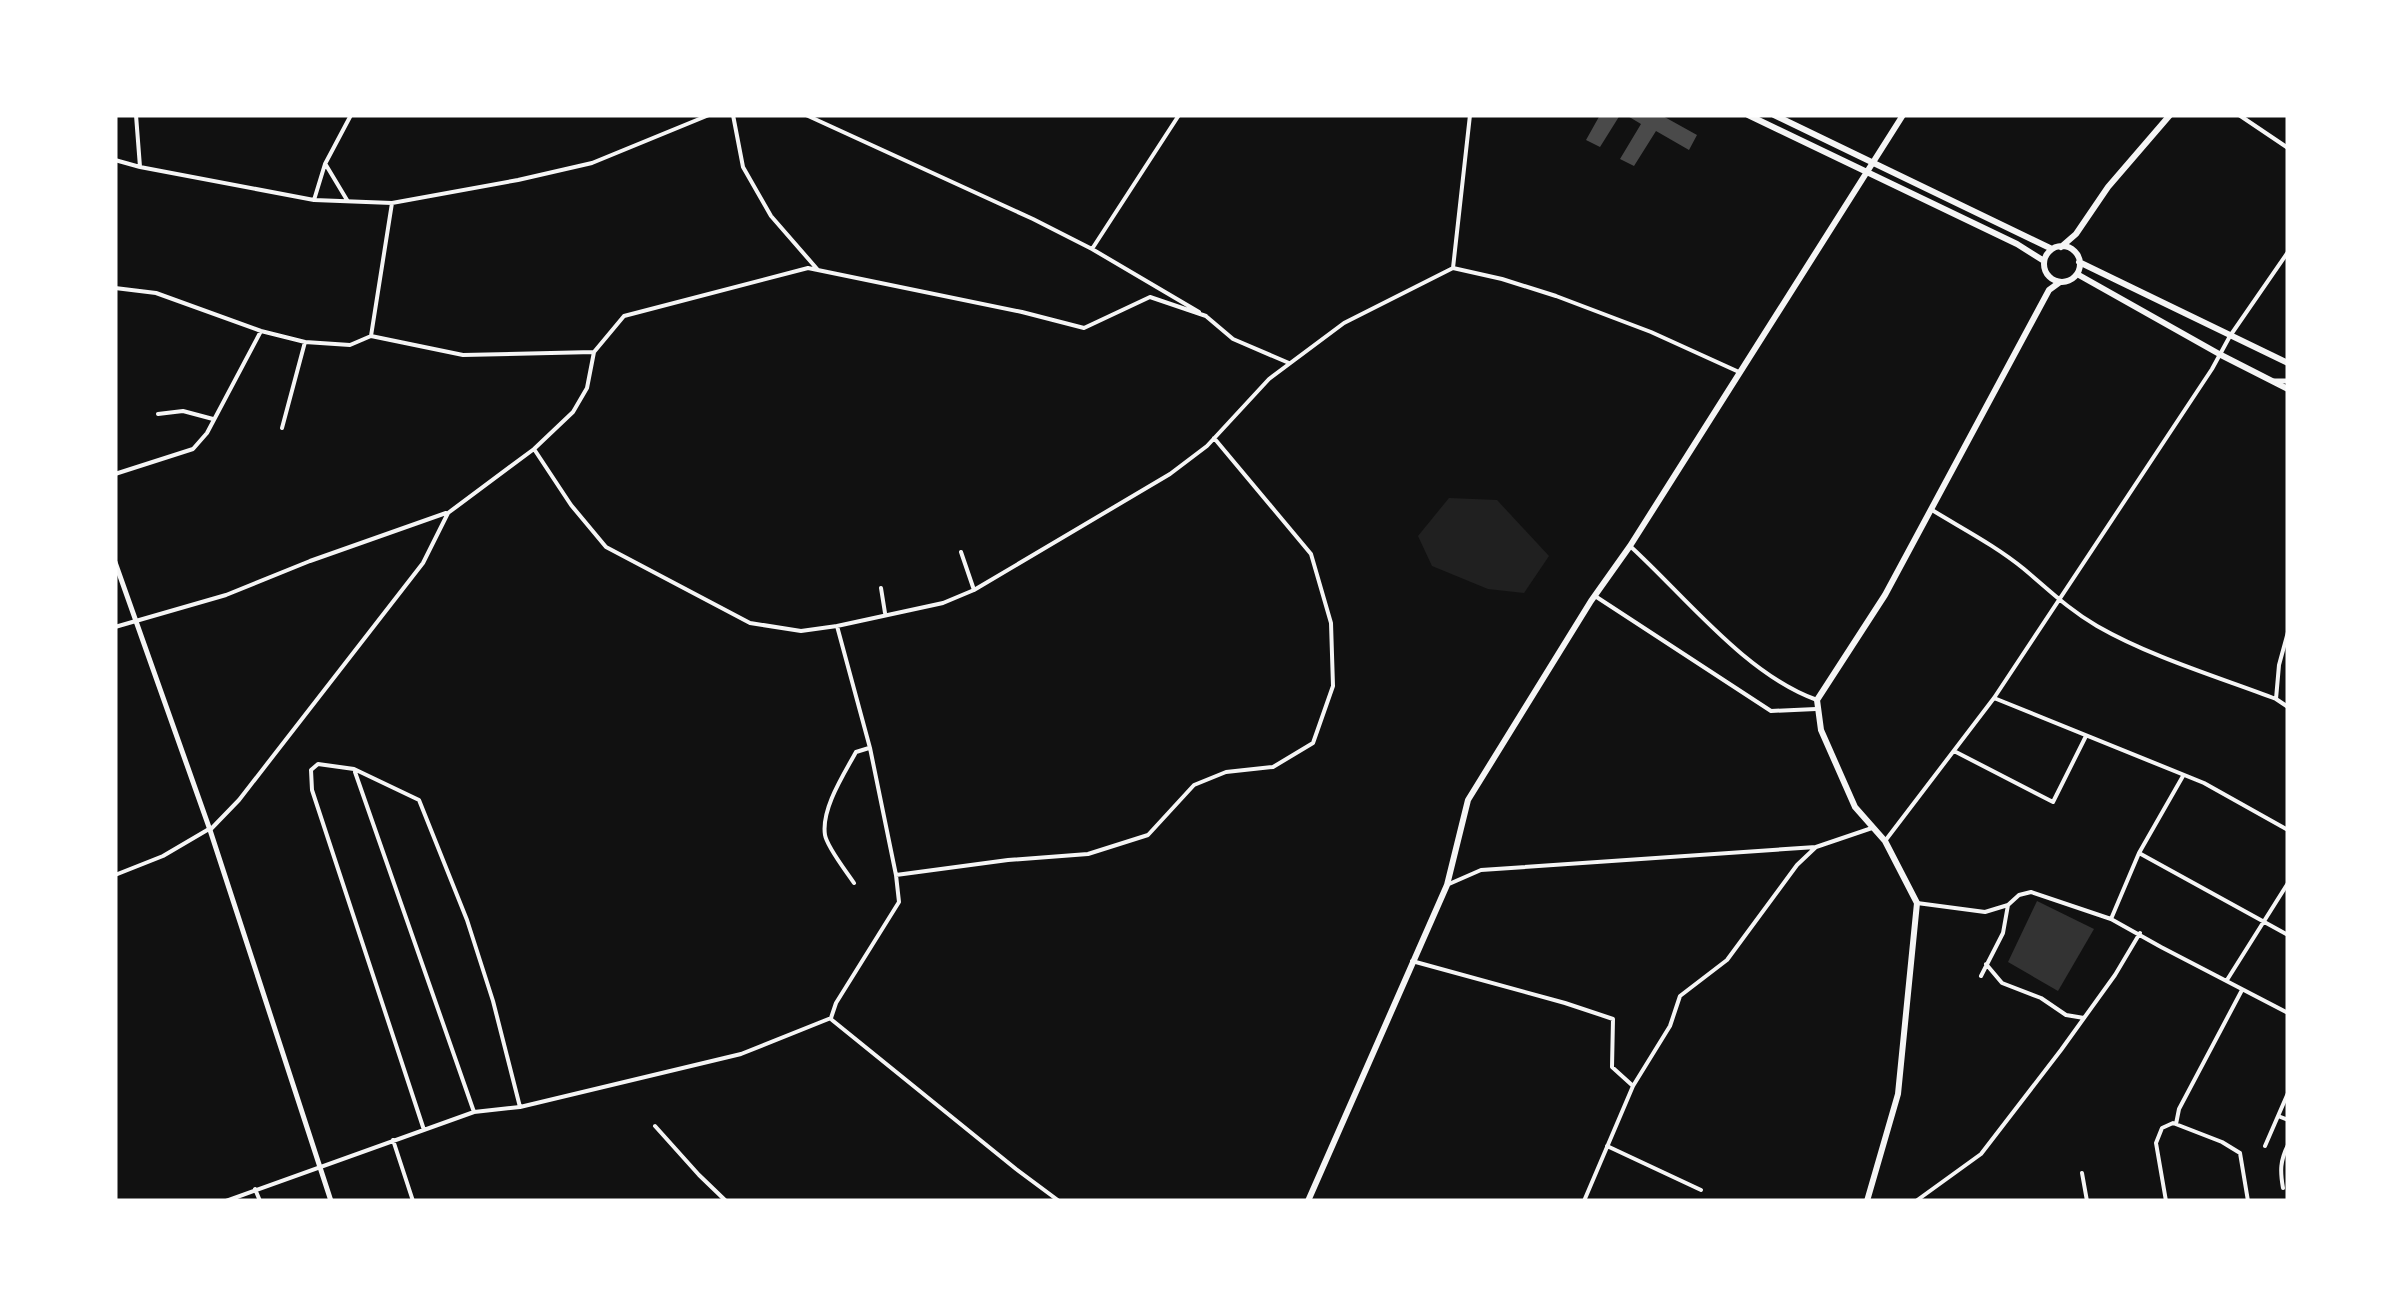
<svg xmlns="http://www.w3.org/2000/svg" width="2403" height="1316" font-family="Quicksand,sans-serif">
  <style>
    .green { fill: #202020 }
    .water { fill: #333 }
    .building { fill: #4a4a4a }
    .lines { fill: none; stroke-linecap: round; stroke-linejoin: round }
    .minor { stroke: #f5f5f5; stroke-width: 4 }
    .tertiary { stroke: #f5f5f5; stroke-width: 5 }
    .secondary { stroke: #f5f5f5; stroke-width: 6 }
  </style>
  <rect width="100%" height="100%" fill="#111"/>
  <!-- green -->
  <path class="green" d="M1449 498 1497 500 1549 556 1524 593 1488 589 1432 566 1418 536Z"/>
  <!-- water -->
  <path class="water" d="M2037 901 2094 929 2058 991 2008 962Z"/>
  <!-- building -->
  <path class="building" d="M1600 115H1620L1600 147 1586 140Z
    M1626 115H1661L1697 135 1689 150 1656 131 1634 166 1620 159 1641 124Z"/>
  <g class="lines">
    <!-- minor -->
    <path class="minor" d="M136 115 140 167
      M733 115 743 167 771 216 818 270
      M806 115 1033 219 1092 249 1199 312
      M2239 115 2288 148
      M115 160 140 167 314 200 392 203 518 180 592 163 709 115
      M326 165 347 200
      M314 200 325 164 351 115
      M1092 249 1179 115
      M1453 268 1470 115
      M115 288 156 293 261 331 305 342 350 345 371 336 463 355 594 352
      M1207 317 1233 339 1289 363
      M371 336 392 203
      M158 414 183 411 213 419
      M282 428 305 342
      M534 449 571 505 606 547 750 623 801 631 837 626 943 603 974 590 1170 474 1207 446 1269 379 1344 323 1453 268 1502 279 1556 296 1651 332 1739 372
      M115 474 193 449 207 433 261 331
      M1932 510C1963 529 1996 546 2024 569 2049 590 2068 609 2097 626 2151 657 2218 677 2276 699L2288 707
      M1630 546C1685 596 1746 675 1817 700
      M961 552 974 590
      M881 588 885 613
      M1595 596 1771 711 1816 709
      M115 627 226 595 310 561 446 513
      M1994 698 2204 783 2288 830
      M2276 699 2279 665 2288 632
      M1954 751 2053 802 2086 736
      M355 772 474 1112
      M210 830 239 800 423 563 448 513 534 449 573 412 587 388 594 352 624 316 808 268 1022 312 1084 328 1150 297 1206 316
      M1885 841 1994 698 2212 369 2230 336 2288 252
      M2139 853 2288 935
      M115 875 163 856 209 829
      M896 875 1008 860 1088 854 1148 835 1194 785 1226 772 1273 767 1313 743 1333 686 1331 623 1311 554 1214 438
      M854 883C846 871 827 847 825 835 821 809 844 774 856 752L869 748
      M1449 884 1481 870 1816 847
      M1917 903 1985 912 2008 905
      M2111 919 2139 853 2183 776
      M1412 961 1565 1003 1613 1019 1612 1067 1633 1086
      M1986 964 2002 983 2041 998 2066 1015 2084 1018
      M1981 976 2003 933 2008 905 2019 895 2031 892 2111 919 2161 947 2288 1013
      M2227 980 2288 883
      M832 1020 1016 1169 1059 1201
      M2278 1116 2288 1120
      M2176 1124 2179 1109 2242 990
      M655 1126 699 1175 726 1201
      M424 1130 312 790 311 770 318 764 354 769 419 800 467 920 493 1001 520 1107
      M393 1140 413 1201
      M1607 1146 1701 1190
      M2265 1146 2288 1093
      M2082 1173 2087 1201
      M2283 1188C2280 1171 2280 1161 2288 1145
      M255 1189 260 1201
      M226 1201 474 1112 520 1107 741 1054 831 1018 836 1003 899 902 896 875 870 748 837 626
      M1584 1201 1633 1086 1670 1026 1680 996 1727 960 1797 865 1816 847 1872 828
      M1916 1201 1981 1154 2061 1050 2115 975 2140 933
      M2166 1201 2156 1143 2162 1128 2173 1123 2222 1142 2240 1153 2248 1201"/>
    <!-- tertiary -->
    <path class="tertiary" d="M2274 381H2288
      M115 562 210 830 331 1201"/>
    <!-- secondary -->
    <path class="secondary" d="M1748 115 2017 244 2044 261
      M1774 115 2052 249
      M2044 264a18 18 0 1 1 36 0a18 18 0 1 1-36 0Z
      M2061 247 2076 234 2108 187 2170 115
      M2079 262 2288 363
      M2077 274 2221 355 2288 389
      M1308 1201 1447 885 1468 800 1591 601 1630 546 1903 115
      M1867 1201 1898 1094 1917 903 1885 841 1855 807 1821 730 1817 700 1885 595 2049 290 2060 282"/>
  </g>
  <!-- border -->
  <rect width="2403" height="1316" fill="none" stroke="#ffffff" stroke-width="235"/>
</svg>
